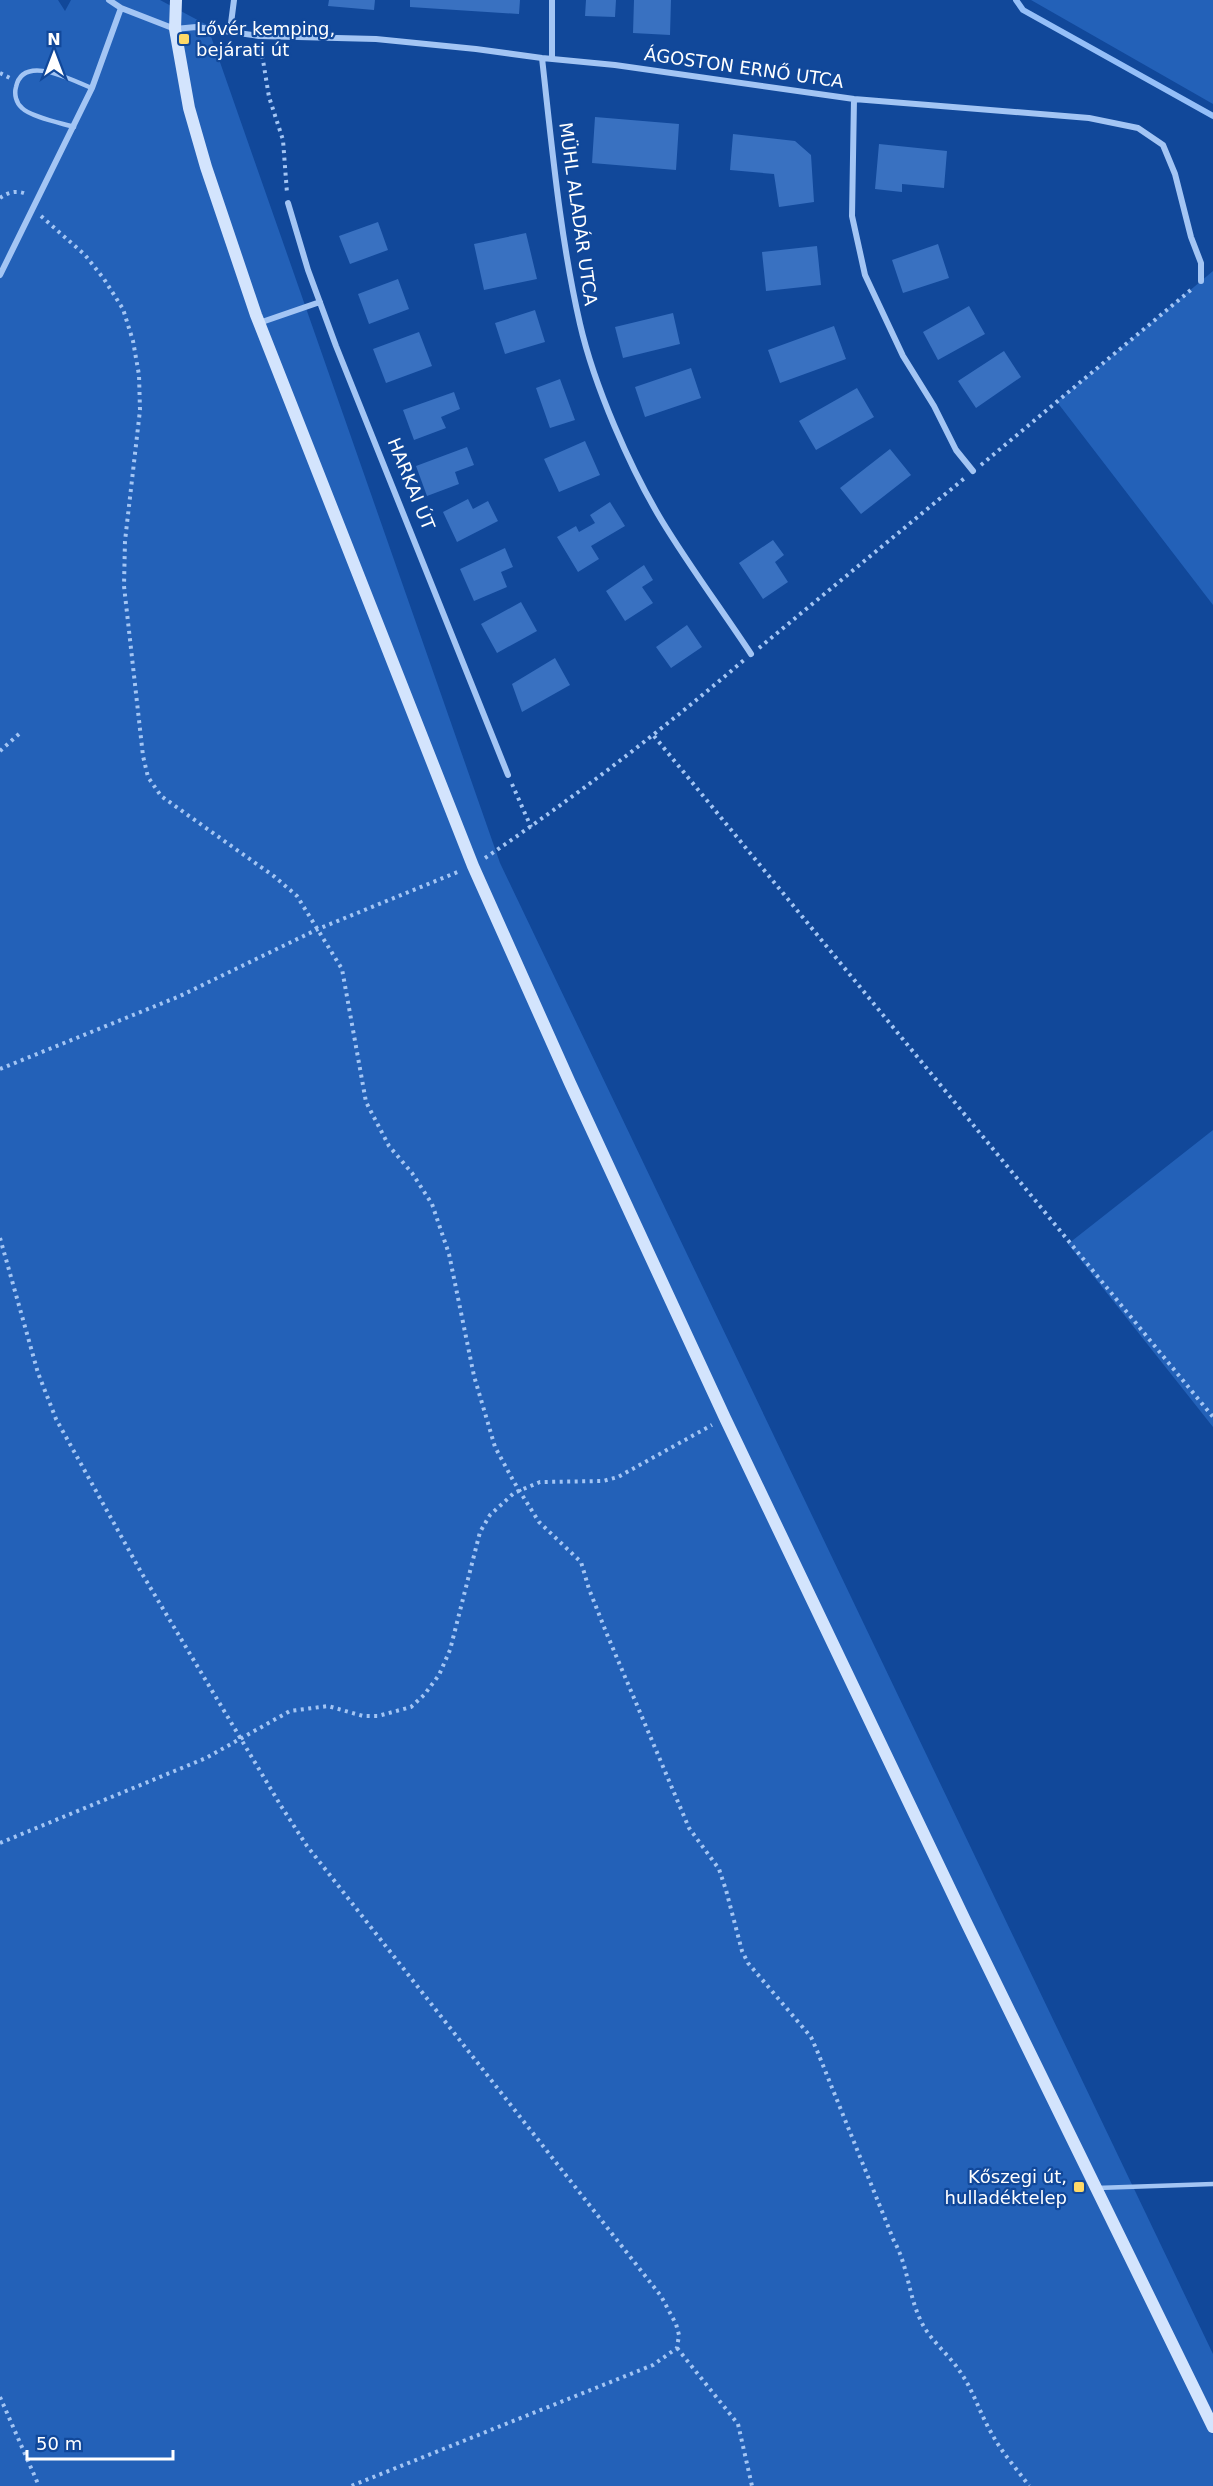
<svg xmlns="http://www.w3.org/2000/svg" width="1213" height="2486" font-family="'DejaVu Sans',sans-serif">
  <style>
    .green { fill: #2361b8 }
    .lines { fill: none; stroke-linecap: round; stroke-linejoin: round }
    .stream { stroke: #95bff8; stroke-width: 6 }
    .building { fill: #3971c1 }
    .path { stroke: #a3c5f4; stroke-width: 4; stroke-dasharray: 3 4.5; stroke-linecap: butt }
    .service { stroke: #a3c5f4; stroke-width: 4.5 }
    .minor { stroke: #a3c5f4; stroke-width: 6 }
    .secondary { stroke: #d3e4fd; stroke-width: 12 }
    .poi-dot { fill: #ffd967; stroke: #11489a; stroke-width: 2 }
    .labels { text-anchor: middle; stroke-width: 4.5; stroke-linejoin: round; paint-order: stroke }
    .poi-label { font-size: 18px; fill: #fff; stroke: #11489a; text-anchor: start }
    .street-label { font-size: 18px; fill: #fff; stroke: #11489a }
  </style>
  <rect width="100%" height="100%" fill="#11489a"/>
  <!-- green -->
  <path class="green" d="M0 0H58L65 11 71 0H160L207 25 500 863 1213 2354V2486H0Z
    M1031 0H1213V104Z
    M1213 271V605L1057 402Z
    M1213 1130V1427L1068 1244Z"/>
  <g class="lines">
    <!-- stream -->
    <path class="stream" d="M1016 0 1023 10 1213 116"/>
  </g>
  <!-- building -->
  <path class="building" d="M329 0H375L374 10 328 6Z
    M410 0H520L519 14 410 7Z
    M586 0H616L615 17 585 16Z
    M634 0H671L670 35 633 33Z
    M595 117 679 124 676 170 592 163Z
    M733 134 795 141 811 155 814 202 779 207 774 174 730 170Z
    M879 144 947 151 944 188 902 184V192L875 189Z
    M378 222 388 250 350 264 339 236Z
    M526 233 537 279 484 290 474 244Z
    M938 244 949 278 903 293 892 260Z
    M817 246 821 285 766 291 762 252Z
    M398 279 409 309 369 324 358 294Z
    M969 306 985 334 938 360 923 332Z
    M535 310 545 342 505 354 495 323Z
    M673 313 680 344 623 358 615 327Z
    M834 326 846 359 780 383 768 350Z
    M419 332 432 366 386 383 373 349Z
    M1004 351 1021 377 976 408 958 381Z
    M691 368 701 398 645 417 635 387Z
    M560 379 575 420 550 428 536 388Z
    M857 388 874 417 816 450 799 421Z
    M454 392 460 409 441 417 446 428 414 440 403 410Z
    M585 441 600 475 559 492 544 459Z
    M467 447 474 465 455 472 459 484 427 496 416 466Z
    M890 449 911 475 861 514 840 488Z
    M468 499 473 509 488 501 498 521 457 542 443 512Z
    M610 502 625 526 591 546 599 559 578 572 557 537 576 526 579 532 595 523 590 515Z
    M773 540 784 555 775 562 788 582 763 599 739 563Z
    M505 548 513 567 501 572 507 587 474 601 460 569Z
    M644 565 653 580 642 587 653 603 625 621 606 591Z
    M521 602 537 631 497 653 481 624Z
    M687 625 702 647 671 668 656 647Z
    M555 658 570 685 522 712 512 684Z"/>
  <g class="lines">
    <!-- path -->
    <path class="path" d="M261 48 269 97 283 140 287 193
      M0 73 10 78
      M0 198C8 192 17 190 26 194
      M41 216 85 255 104 279 123 309 133 341 139 375 140 410 125 541 124 586 143 756 148 777 161 796 275 877 297 896 342 969 366 1102 389 1146 412 1173 432 1204 449 1254 474 1376 495 1447 514 1482 539 1522 581 1562 589 1589 606 1632 689 1828 719 1869 726 1890 742 1951 748 1963 811 2037 818 2053 894 2241C908 2266 908 2293 920 2319 929 2340 949 2354 961 2373 974 2392 980 2414 992 2434 1002 2453 1017 2469 1029 2486
      M981 465 1192 289
      M759 648 966 477
      M654 736 1213 1417
      M0 751 20 733
      M512 784 531 827
      M485 858C575 797 661 731 744 660
      M0 1069 180 996 318 929 460 871
      M0 1238 38 1373 56 1419 141 1572 281 1806 307 1846 661 2296 676 2324 679 2335 677 2348 653 2365 351 2486
      M0 1843 206 1758 290 1711 328 1706 363 1716H378L411 1707 424 1695 439 1675 450 1650 480 1532 490 1515 514 1493 540 1482 603 1481 618 1477 712 1425
      M677 2348 738 2424 752 2486
      M0 2397 39 2486"/>
    <!-- service -->
    <path class="service" d="M74 127C61 123 31 117 22 108 16 103 14 94 16 87 23 53 73 81 92 88
      M1097 2188 1213 2184"/>
    <!-- minor -->
    <path class="minor" d="M109 0 121 8 175 29 196 27 259 36 376 39 476 49 542 58 615 65 854 99 1089 118 1138 128 1163 145 1175 174 1191 237 1201 263V281
      M552 0V59
      M230 31 234 0
      M542 58C552 147 560 237 580 324 594 385 630 468 662 521 690 567 722 610 751 654
      M854 99 852 216 865 275 903 356 934 406 956 450 973 471
      M288 203 308 270 336 346 508 775
      M0 275 92 88 121 8
      M259 323 320 302"/>
    <!-- secondary -->
    <path class="secondary" d="M176 0 175 29 189 108 206 167 256 315 473 866 570 1083 725 1418 965 1920 1213 2427"/>
  </g>
  <!-- markers -->
  <g class="poi-dot">
    <rect x="178" y="33" width="12" height="12" rx="3"/>
    <rect x="1073" y="2181" width="12" height="12" rx="3"/>
  </g>
  <g class="labels">
    <!-- poi labels -->
    <g class="poi-label">
      <text x="196" y="35">Lővér kemping,<tspan x="196" dy="21">bejárati út</tspan></text>
      <text x="1067" y="2183" text-anchor="end">Kőszegi út,<tspan x="1067" dy="21">hulladéktelep</tspan></text>
    </g>
    <!-- street labels -->
    <g class="street-label">
      <text transform="translate(744 68) rotate(8)" y="6">ÁGOSTON ERNŐ UTCA</text>
      <text transform="translate(578 214) rotate(82)" y="6">MÜHL ALADÁR UTCA</text>
      <text transform="translate(411 484) rotate(68)" y="6">HARKAI ÚT</text>
    </g>
  </g>
  <!-- north arrow -->
  <g transform="translate(54 54)" stroke="#11489a" stroke-width="4.5" paint-order="stroke">
  <path d="M0-4.5L10 22L0 15L-10 22Z" fill="#ffffff"/>
  <text y="-9" font-size="16" font-weight="bold" text-anchor="middle" fill="#ffffff">N</text>
  </g>
  <!-- scale -->
  <path d="M27 2450v9h146v-9" fill="none" stroke="#ffffff" stroke-width="3"/>
  <text x="36" y="2450" font-size="18" fill="#ffffff" stroke="#11489a" stroke-width="4.5" paint-order="stroke">50 m</text>
</svg>
